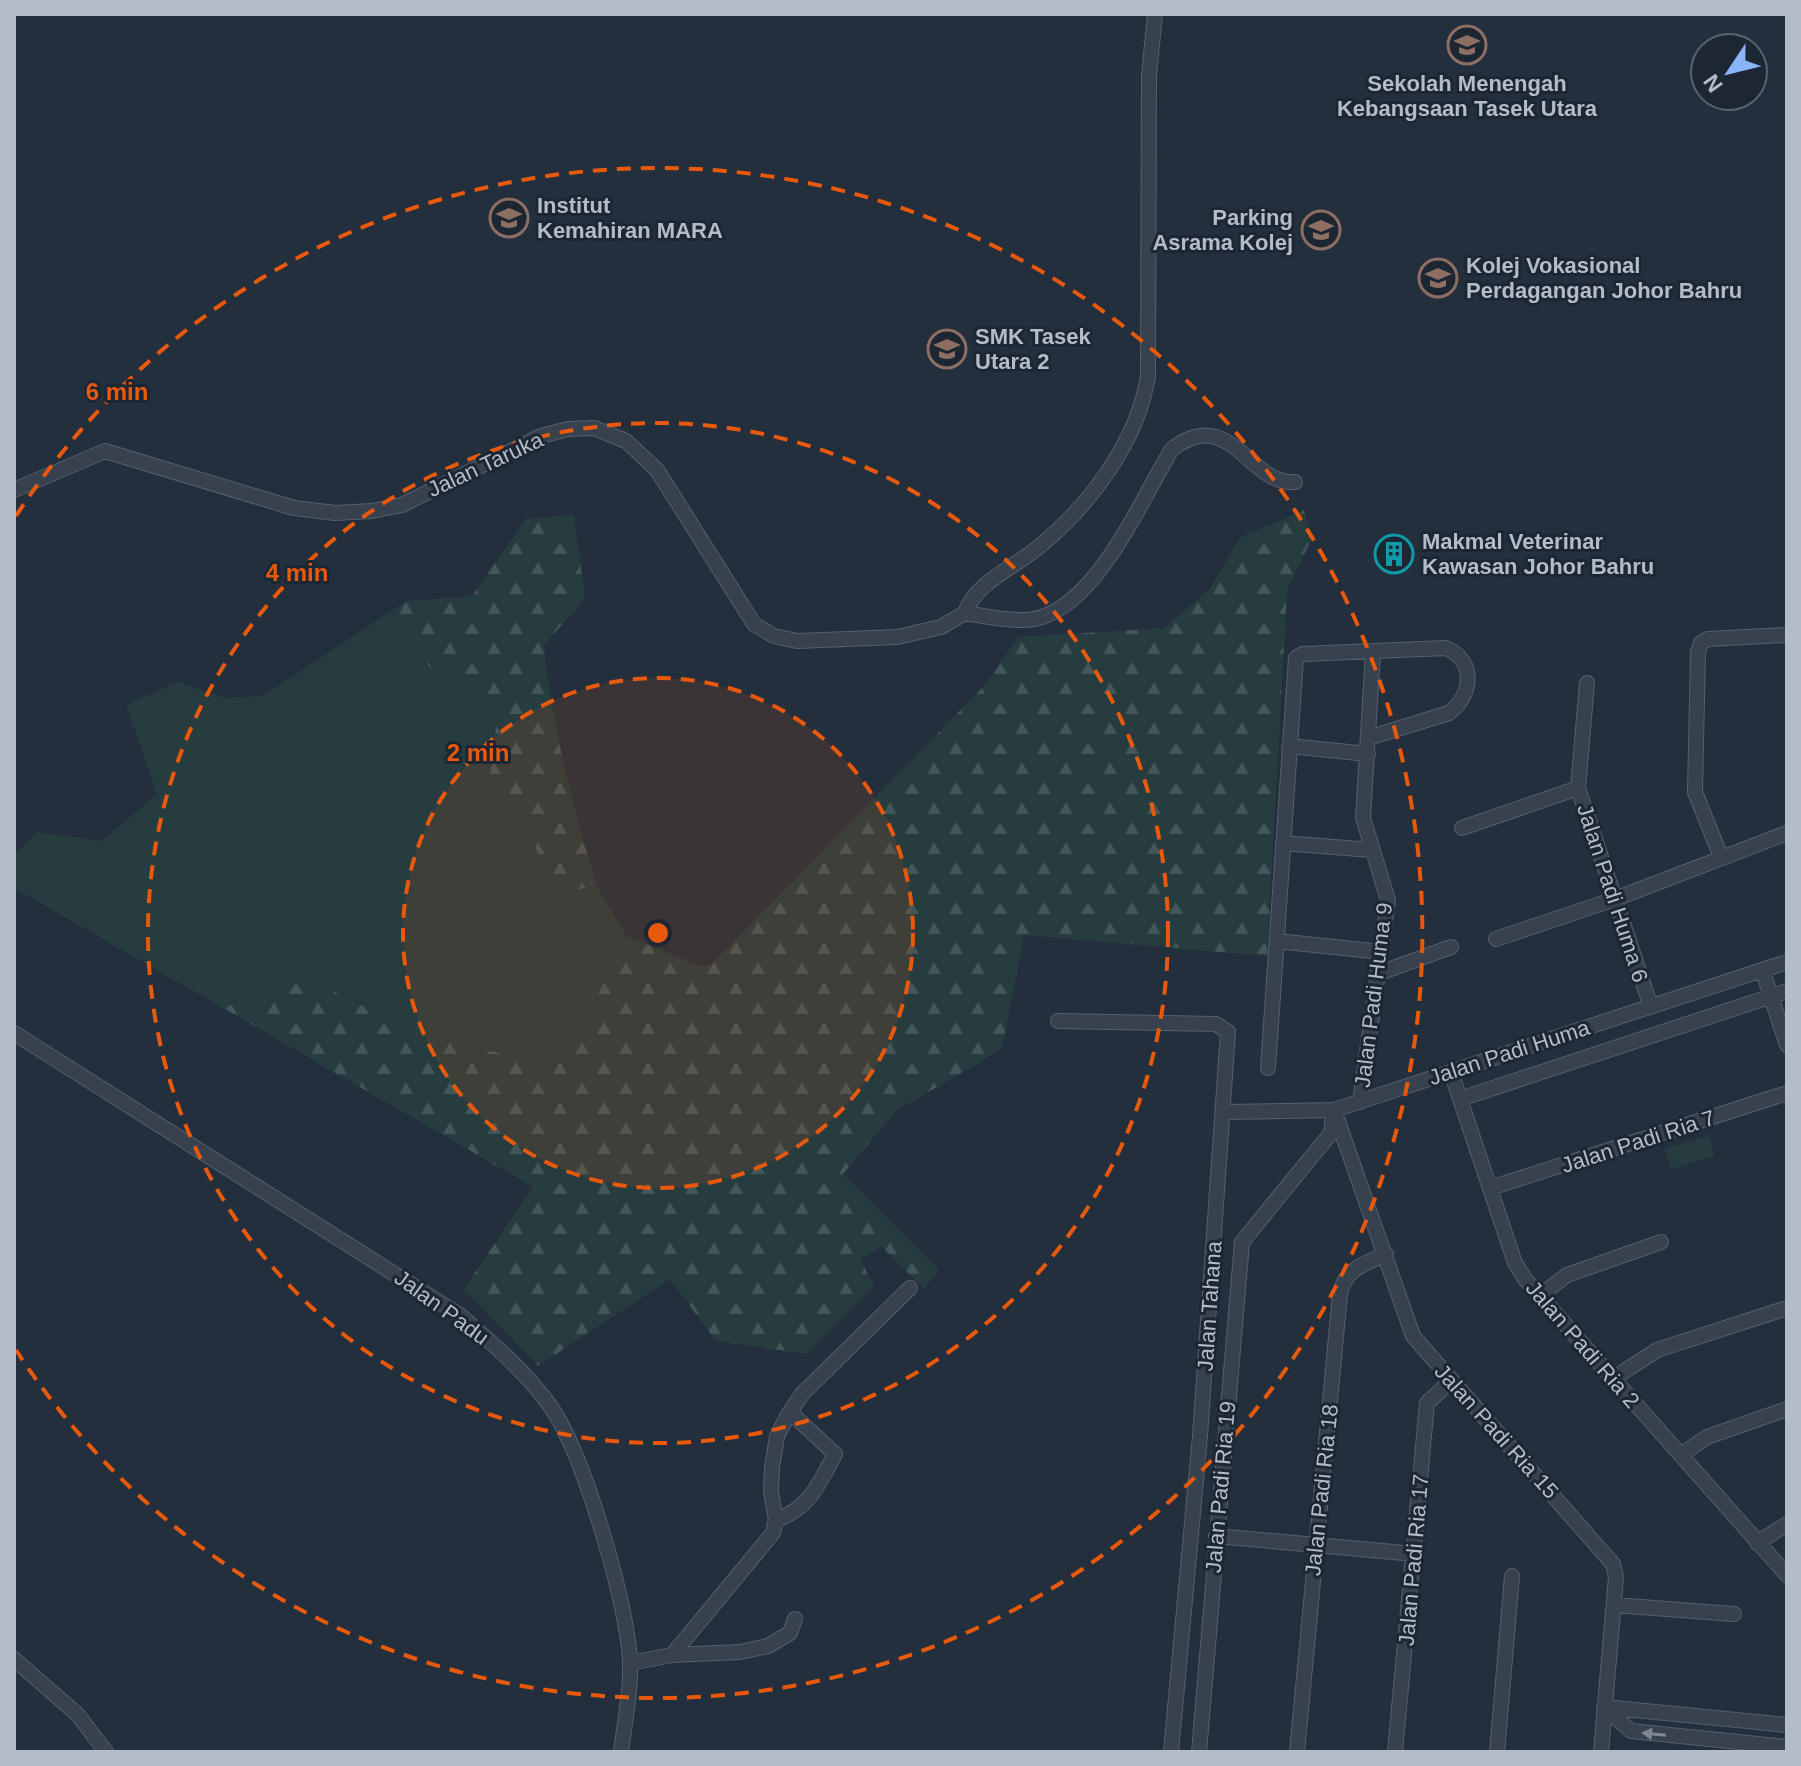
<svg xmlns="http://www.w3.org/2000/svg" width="1801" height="1766" font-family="Arial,sans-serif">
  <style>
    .green { fill: #263c3f }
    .forest { fill: url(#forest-firs) }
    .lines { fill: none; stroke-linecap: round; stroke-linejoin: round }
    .minor-casing { stroke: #565f6c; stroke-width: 16 }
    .minor { stroke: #38414e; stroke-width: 14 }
    .oneway { fill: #7c8592 }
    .ring { fill: none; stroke: #e8590c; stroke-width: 4; stroke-dasharray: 14 10 }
    .labels { text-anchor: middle; stroke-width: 6; stroke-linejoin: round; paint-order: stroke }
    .poi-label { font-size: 22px; font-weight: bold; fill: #b4bcc9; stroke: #1d2633; text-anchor: start }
    .street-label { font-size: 22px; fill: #b4bcc9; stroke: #1d2633 }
    .centre { fill: #e8590c; stroke: #1d2633; stroke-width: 4 }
    .ring-label { font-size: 24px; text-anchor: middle; font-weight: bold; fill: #e8590c; stroke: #1d2633; stroke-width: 6; stroke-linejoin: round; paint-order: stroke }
  </style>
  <defs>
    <pattern id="forest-firs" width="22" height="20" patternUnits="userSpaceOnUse" patternTransform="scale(2)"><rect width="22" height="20" fill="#263c3f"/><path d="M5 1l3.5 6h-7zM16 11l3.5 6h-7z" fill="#435659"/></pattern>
  </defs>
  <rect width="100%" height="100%" fill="#242f3e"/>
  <!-- green -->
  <path class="green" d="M394 609 430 668 499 701 490 776 563 891 597 886 626 936 582 1028 551 1063 427 1039 306 977 223 1008 14 888V856L37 832 102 841 157 794 126 705 178 682 225 698 263 696Z
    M1709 1136 1715 1156 1671 1169 1665 1149Z"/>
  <!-- forest -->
  <path class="forest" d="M1304 510 1311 540 1287 591 1267 956 1024 935 1002 1049 896 1111 843 1174 939 1270 924 1289 882 1247 860 1259 874 1286 807 1354 716 1341 670 1279 538 1366 464 1289 533 1187 223 1008 306 977 427 1039 551 1063 582 1028 626 936 701 966 712 964 983 687C998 670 1005 653 1019 637L1164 628 1209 590 1240 538Z
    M574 515 585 599 544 645C552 728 573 807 597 886L563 892 490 776 499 701 430 668 394 609 407 601 472 596 526 519Z"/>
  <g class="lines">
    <!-- minor casing -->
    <g class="minor-casing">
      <path id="minor" d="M14 490 105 451 294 508 335 513 372 511 402 505 541 436 568 429 594 428 626 441 657 470 754 624 774 636 797 641 897 637 941 627 965 613
        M965 613C977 580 1015 568 1041 545 1091 504 1138 440 1148 376L1149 75 1155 14
        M965 613C985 616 1006 621 1026 620 1093 617 1141 499 1172 449 1231 404 1249 486 1295 482
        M1587 683 1578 788 1651 1007
        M1289 746 1368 754
        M1462 828 1578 788
        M1283 843 1372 850
        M1721 857 1695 792 1698 652 1701 643 1708 639 1787 635
        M1496 939 1615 899 1787 833
        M1277 941 1381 952
        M1763 972 1787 1045
        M1377 974 1451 947
        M1058 1021 1216 1024 1228 1032 1200 1436 1171 1752
        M14 1033 461 1316C493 1344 526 1372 551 1407 584 1455 622 1589 629 1649 633 1682 625 1719 621 1752
        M1268 1068 1296 658 1303 654 1446 648C1476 661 1473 694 1449 713L1368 738
        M1451 1072 1515 1263 1525 1279 1787 1575
        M1460 1099 1787 991
        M1360 1102 1388 900 1363 818 1373 652
        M1334 1110 1413 1336 1613 1564 1616 1577 1601 1752
        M1225 1112 1334 1110 1787 962
        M1490 1188 1787 1093
        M1538 1297 1567 1275 1661 1242
        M1614 1378 1657 1350 1787 1308
        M1681 1455 1707 1437 1787 1409
        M776 1520C809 1509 819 1484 835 1454L790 1412
        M1216 1536 1415 1554
        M1757 1543 1787 1524
        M1614 1605 1734 1614
        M672 1655 773 1533 776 1520 771 1492 772 1468 777 1436 788 1415 802 1394 910 1288
        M14 1659 78 1715 106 1752
        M630 1663 672 1655 740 1652 768 1646 790 1633 795 1619
        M1604 1707 1631 1731 1787 1747
        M1604 1707 1787 1725
        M1199 1752 1242 1242 1331 1133 1333 1115
        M1297 1752 1340 1294C1345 1269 1364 1264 1386 1254
        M1395 1752 1427 1403 1452 1380
        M1497 1752 1512 1576"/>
    </g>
    <!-- minor -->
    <use href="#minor" class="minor"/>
  </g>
  <!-- one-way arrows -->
  <defs><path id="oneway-solid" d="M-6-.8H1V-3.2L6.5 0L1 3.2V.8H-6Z" transform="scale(2)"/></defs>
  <use class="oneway" href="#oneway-solid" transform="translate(1654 1734) rotate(-174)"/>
  <!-- distance rings -->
  <circle cx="658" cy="933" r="255" fill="#e8590c" fill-opacity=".12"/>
  <g class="ring">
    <circle cx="658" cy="933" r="255"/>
    <circle cx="658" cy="933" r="510"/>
    <path d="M16 516A765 765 0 1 1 16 1350"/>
  </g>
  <!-- icons -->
  <defs>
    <g id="school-ring" transform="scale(2)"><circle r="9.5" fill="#1d2633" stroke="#8d6e63" stroke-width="1.5"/><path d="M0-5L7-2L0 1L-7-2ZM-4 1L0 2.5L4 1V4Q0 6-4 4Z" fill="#8d6e63"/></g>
    <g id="university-ring" transform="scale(2)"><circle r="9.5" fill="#1d2633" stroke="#8d6e63" stroke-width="1.5"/><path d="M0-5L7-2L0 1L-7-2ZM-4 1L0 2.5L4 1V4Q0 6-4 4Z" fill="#8d6e63"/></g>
    <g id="building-ring" transform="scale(2)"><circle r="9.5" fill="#1d2633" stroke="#0f9aa8" stroke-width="1.5"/><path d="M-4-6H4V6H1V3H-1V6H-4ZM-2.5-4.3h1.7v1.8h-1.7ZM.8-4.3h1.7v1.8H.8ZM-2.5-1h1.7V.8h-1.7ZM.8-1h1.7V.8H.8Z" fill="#0f9aa8"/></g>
  </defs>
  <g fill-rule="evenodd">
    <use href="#school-ring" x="1467" y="45"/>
    <use href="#university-ring" x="509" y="218"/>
    <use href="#school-ring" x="1321" y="230"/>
    <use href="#university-ring" x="1438" y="278"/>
    <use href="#school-ring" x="947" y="349"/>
    <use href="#building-ring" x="1394" y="554"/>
  </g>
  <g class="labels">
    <!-- poi labels -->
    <g class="poi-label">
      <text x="1467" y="91" text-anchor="middle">Sekolah Menengah<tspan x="1467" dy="25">Kebangsaan Tasek Utara</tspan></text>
      <text x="537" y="213">Institut<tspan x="537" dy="25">Kemahiran MARA</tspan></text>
      <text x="1293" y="225" text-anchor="end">Parking<tspan x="1293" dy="25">Asrama Kolej</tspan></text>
      <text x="1466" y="273">Kolej Vokasional<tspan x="1466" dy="25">Perdagangan Johor Bahru</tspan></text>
      <text x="975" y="344">SMK Tasek<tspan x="975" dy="25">Utara 2</tspan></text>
      <text x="1422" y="549">Makmal Veterinar<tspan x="1422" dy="25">Kawasan Johor Bahru</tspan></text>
    </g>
    <!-- street labels -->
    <g class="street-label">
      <text transform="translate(485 464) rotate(-25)" y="8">Jalan Taruka</text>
      <text transform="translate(1613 893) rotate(72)" y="8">Jalan Padi Huma 6</text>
      <text transform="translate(1373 995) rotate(-83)" y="8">Jalan Padi Huma 9</text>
      <text transform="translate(1509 1052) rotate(-18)" y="8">Jalan Padi Huma</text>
      <text transform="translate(1638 1141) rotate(-18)" y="8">Jalan Padi Ria 7</text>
      <text transform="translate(1209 1306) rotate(-86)" y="8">Jalan Tahana</text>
      <text transform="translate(442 1307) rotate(36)" y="8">Jalan Padu</text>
      <text transform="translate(1583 1344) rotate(49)" y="8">Jalan Padi Ria 2</text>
      <text transform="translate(1497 1431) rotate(48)" y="8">Jalan Padi Ria 15</text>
      <text transform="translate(1220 1487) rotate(-85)" y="8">Jalan Padi Ria 19</text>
      <text transform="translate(1321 1490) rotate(-84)" y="8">Jalan Padi Ria 18</text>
      <text transform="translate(1413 1560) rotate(-85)" y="8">Jalan Padi Ria 17</text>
    </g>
  </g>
  <circle cx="658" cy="933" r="12" class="centre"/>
  <g class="ring-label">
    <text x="117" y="400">6 min</text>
    <text x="297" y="581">4 min</text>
    <text x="478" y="761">2 min</text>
  </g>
  <!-- border -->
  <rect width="1801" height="1766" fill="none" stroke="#b4bcc9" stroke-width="32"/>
  <!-- north arrow -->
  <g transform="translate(1729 72) rotate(235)"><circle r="38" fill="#1d2633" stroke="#59626f" stroke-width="2"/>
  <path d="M0-6L14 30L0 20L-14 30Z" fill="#8ab4f8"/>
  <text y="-12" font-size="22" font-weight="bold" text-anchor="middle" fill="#b4bcc9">N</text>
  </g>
</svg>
